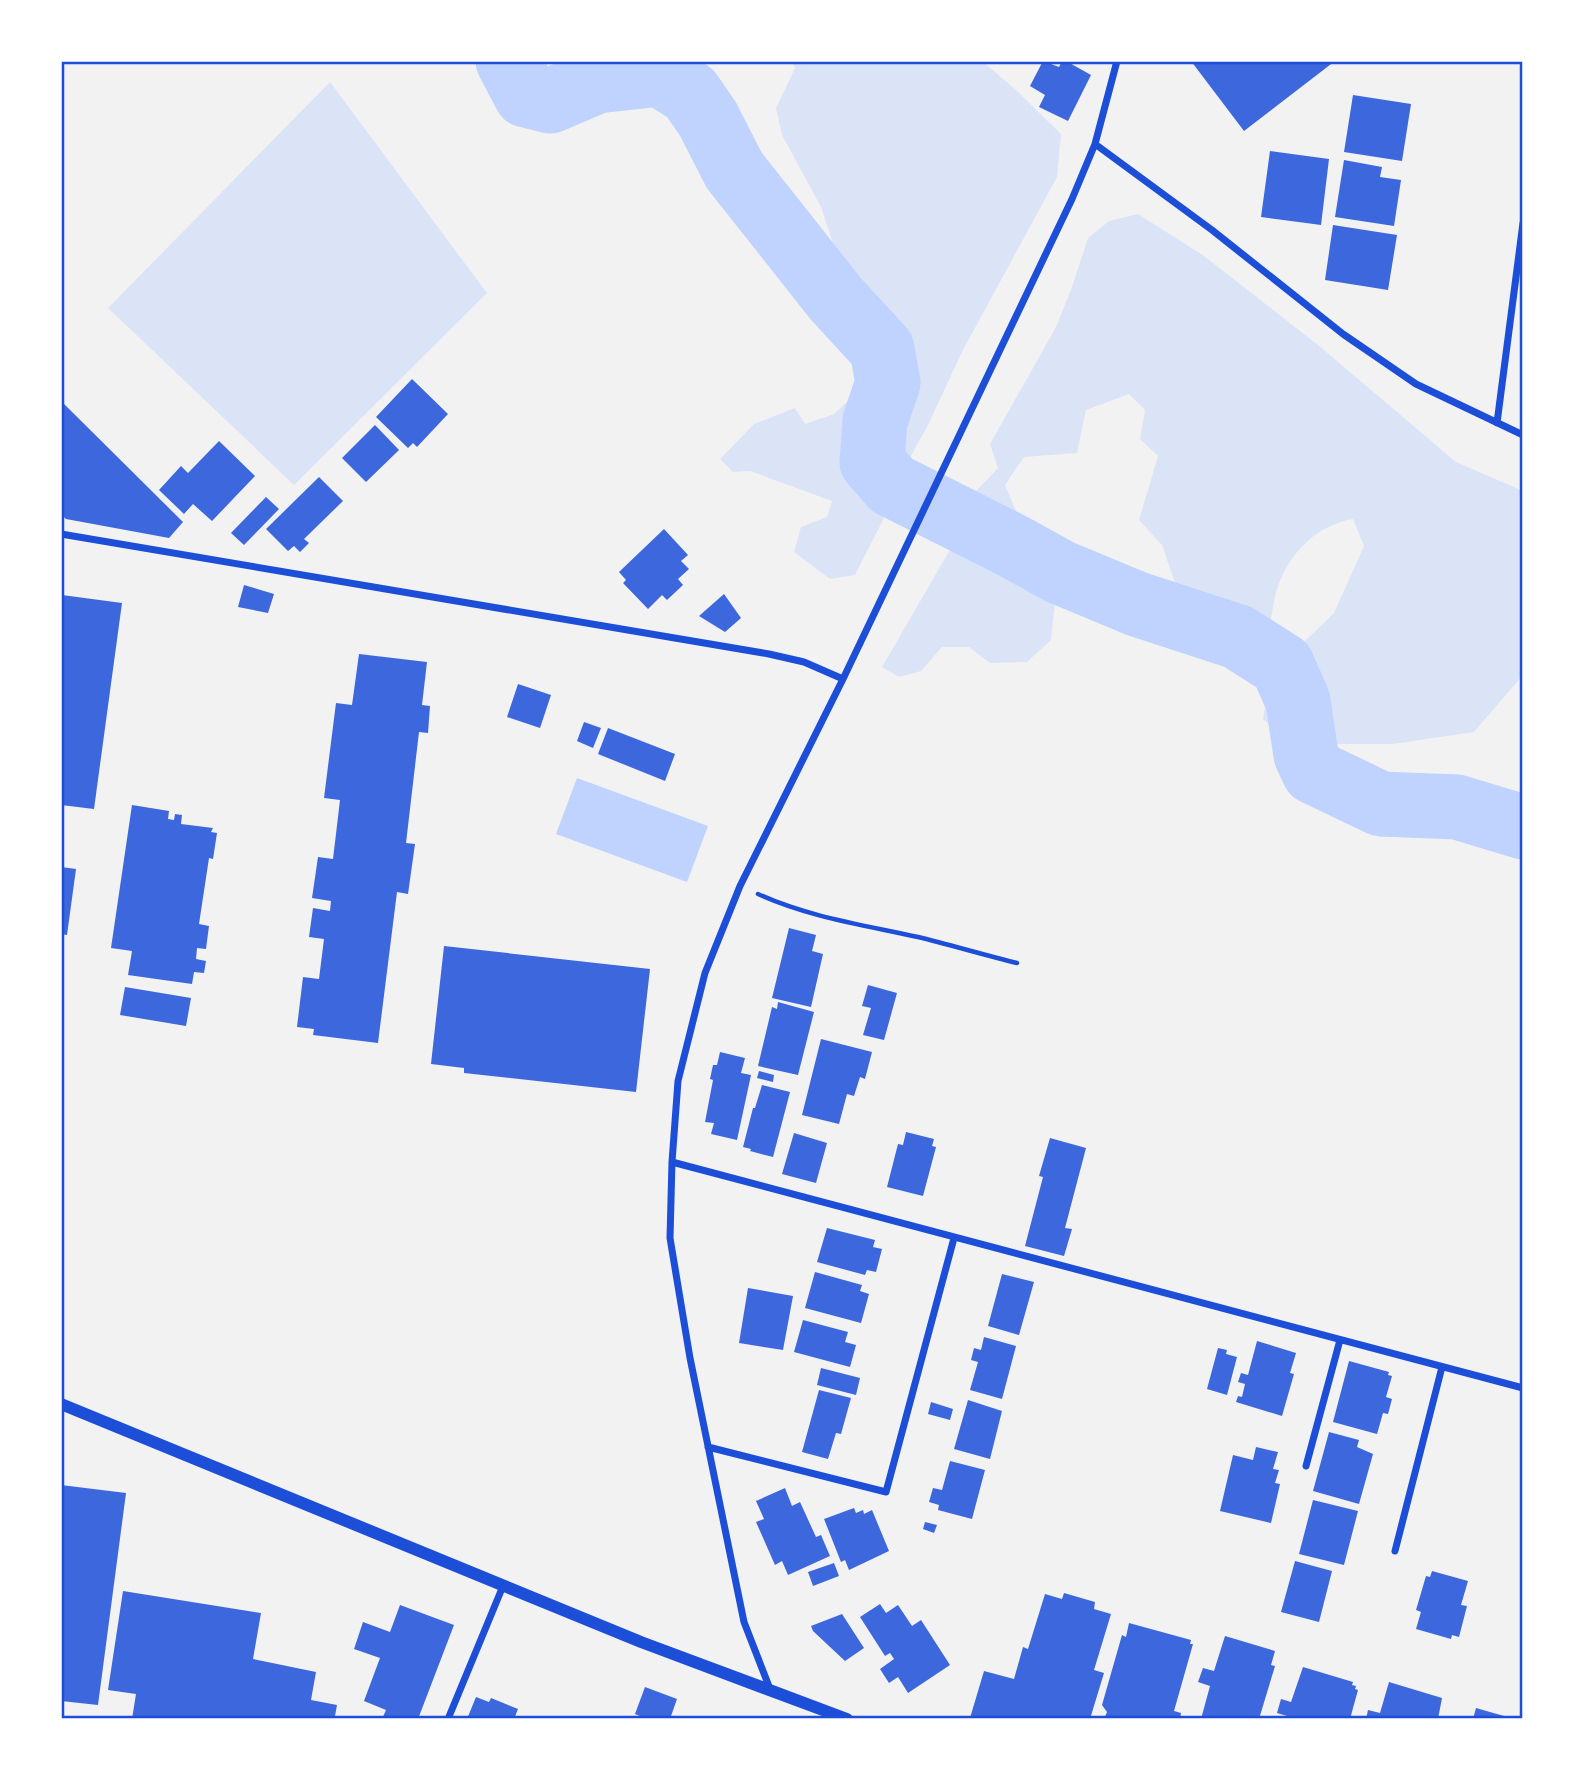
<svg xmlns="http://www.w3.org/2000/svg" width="1584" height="1780" font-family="'Alegreya Sans',sans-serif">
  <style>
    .green { fill: #dbe4f7 }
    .water { fill: #bfd3fe }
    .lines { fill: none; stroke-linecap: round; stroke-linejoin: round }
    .river { stroke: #bfd3fe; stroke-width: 65 }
    .building { fill: #3d67dc }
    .path { stroke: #1d4ed8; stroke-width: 4.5 }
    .minor { stroke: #1d4ed8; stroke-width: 7 }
    .tertiary { stroke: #1d4ed8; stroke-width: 12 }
    .neatline { fill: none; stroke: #1d4ed8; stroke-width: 2.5 }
  </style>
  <rect width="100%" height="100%" fill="#f2f2f2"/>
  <!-- green -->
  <path class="green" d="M792 61H982L1015 89 1061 134 1057 177 963 350 927 427 902 472 882 522 855 575 830 579 794 552 801 527 827 517 832 501 750 471 733 472 720 459 754 424 795 408 805 424 834 414 862 388 879 324 840 265 821 207 782 135 776 108 795 68Z
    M330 82 487 293 294 485 108 308Z
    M1138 214 1204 256 1318 345 1456 462 1523 491V675L1474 732 1393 744H1292L1263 719 1269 684 1303 643 1334 613 1364 546 1353 519C1319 525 1293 549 1280 581 1274 594 1273 610 1270 624L1230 627 1185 612 1162 545 1139 520 1158 456 1140 439 1145 410 1129 394 1086 410 1077 453 1024 457 1005 485 1027 537 1060 554 1051 640 1027 662 990 663 969 647H942L921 671 899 677 882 667 955 541 976 491 998 468 990 444 1056 327 1072 287 1088 238 1109 221Z"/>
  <!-- water -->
  <path class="water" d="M577 778 708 826 687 882 556 834Z"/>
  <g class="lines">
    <!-- river -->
    <path class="river" d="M508 61 526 95 550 101 597 81 660 74 690 93 708 119 734 170 836 299 882 349 888 383 875 421 872 462 892 485 1011 545 1060 572 1137 604 1238 637 1282 665 1298 701 1306 755 1314 772 1381 804 1457 807 1523 827"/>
  </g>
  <!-- building -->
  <path class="building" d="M1043 61 1059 67 1062 61H1066L1091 75 1068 121 1039 107 1045 95 1030 86Z
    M1191 61H1335L1244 131Z
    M1353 95 1411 104 1402 161 1344 152Z
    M1270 151 1329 159 1321 225 1261 217Z
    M1344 160 1382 167 1380 177 1401 180 1394 226 1335 217Z
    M1333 225 1397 235 1388 290 1325 280Z
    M412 379 448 414 417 447 413 443 408 448 376 417Z
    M61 401 183 522 169 538 66 519 61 514Z
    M375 425 399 450 366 482 342 458Z
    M219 441 255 476 212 521 193 504 184 514 159 490 181 466 188 473Z
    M319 477 343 501 304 539 309 543 300 552 294 546 288 551 266 529Z
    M266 497 279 509 244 545 231 533Z
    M664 529 688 555 681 561 689 569 678 579 683 585 667 600 662 595 648 609 623 583 626 580 619 572Z
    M244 585 274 594 268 613 238 607Z
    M724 594 741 618 725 632 699 616Z
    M62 595 122 603 94 809 61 805Z
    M359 654 427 662 422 705 430 706 428 733 419 732 406 843 415 844 408 894 397 892 378 1043 313 1035 314 1029 297 1027 303 977 319 979 324 939 309 937 313 908 330 911 331 901 312 898 318 857 333 859 340 800 324 798 336 703 352 705Z
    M518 684 551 695 540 728 507 717Z
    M584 722 601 728 593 748 577 741Z
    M608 728 675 754 665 781 598 754Z
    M132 805 169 811 168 819 174 820 175 814 182 815 181 824 213 828 211 832 217 833 213 859 209 858 199 924 209 926 206 949 197 948 196 959 206 961 204 973 194 972 192 984 128 975 132 951 111 948Z
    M61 867 76 869 67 935 61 934Z
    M789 928 816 935 812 951 823 954 811 1007 772 998Z
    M444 946 650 969 636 1092 464 1073V1068L431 1064Z
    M868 985 897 993 884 1040 863 1035 871 1008 862 1006Z
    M125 987 191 998 186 1026 120 1015Z
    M778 1002 814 1012 798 1075 758 1066 772 1007 777 1009Z
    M821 1039 872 1052 865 1079 860 1077 854 1096 847 1094 839 1124 802 1115Z
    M720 1052 745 1058 741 1073 751 1075 737 1140 711 1134 714 1123 705 1122 713 1080 710 1079 713 1065H717Z
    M759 1071 774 1075 773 1082 757 1078Z
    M762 1085 790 1092 773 1157 750 1151 751 1149 743 1147 753 1108H755Z
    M906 1132 934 1139 932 1146 936 1147 923 1196 887 1187 898 1144 903 1145Z
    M794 1133 827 1143 816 1183 782 1174Z
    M1050 1138 1086 1148 1065 1228 1072 1229 1064 1256 1025 1246 1043 1177 1039 1176Z
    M827 1228 875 1240 873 1247 882 1249 876 1272 867 1270 865 1275 817 1262Z
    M815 1272 862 1285 860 1291 869 1294 861 1323 805 1308Z
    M1002 1274 1034 1282 1019 1335 988 1326Z
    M748 1288 793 1296 783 1350 739 1343Z
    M803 1320 848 1332 845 1342 856 1345 850 1367 794 1352Z
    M984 1337 1016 1346 1002 1399 970 1390 978 1362 971 1360 974 1348 981 1350Z
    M1257 1341 1296 1353 1290 1373 1294 1374 1282 1416 1236 1402 1238 1396 1242 1397 1245 1384 1238 1382 1241 1373 1248 1375Z
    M1218 1348 1227 1350 1226 1354 1237 1357 1227 1395 1207 1389Z
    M1349 1361 1389 1372 1388 1375 1392 1376 1386 1397 1392 1399 1388 1414 1383 1413 1377 1434 1333 1422Z
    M821 1368 860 1378 856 1395 817 1385Z
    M819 1390 851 1398 841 1434 836 1433 828 1459 802 1452Z
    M968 1400 1002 1411 990 1459 954 1449Z
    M931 1402 953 1409 950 1420 928 1414Z
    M1329 1432 1359 1440 1357 1447 1373 1454 1359 1504 1313 1491Z
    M1256 1447 1278 1452 1273 1469 1279 1470 1275 1483 1280 1484 1271 1523 1220 1511 1233 1455 1253 1460Z
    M950 1461 985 1470 972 1519 938 1510 939 1505 929 1502 933 1488 942 1490Z
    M61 1485 126 1493 98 1705 61 1701Z
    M785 1488 792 1506 800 1502 816 1537 821 1535 830 1556 788 1575 782 1561 775 1565 756 1522 764 1519 756 1501Z
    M1313 1500 1358 1511 1344 1565 1299 1554Z
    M854 1508 856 1513 863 1510 864 1514 872 1510 889 1551 849 1570 845 1560 841 1562 824 1519Z
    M925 1522 937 1525 934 1533 923 1529Z
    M1295 1561 1332 1571 1319 1622 1281 1612Z
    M834 1563 839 1576 813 1586 808 1572Z
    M1432 1571 1468 1581 1461 1605 1467 1606 1459 1637 1452 1635 1451 1639 1416 1629 1421 1612 1416 1610 1426 1576 1430 1577Z
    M123 1591 261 1613 253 1659 316 1672 311 1700 337 1705 335 1716 341 1719H132L136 1694 108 1690Z
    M1064 1593 1095 1602 1094 1609 1111 1614 1094 1670 1104 1673 1090 1719 970 1718 984 1671 1014 1679 1023 1647 1028 1649 1045 1594 1062 1599Z
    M880 1604 886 1613 898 1605 912 1626 921 1620 950 1665 908 1693 898 1677 889 1683 880 1669 894 1659 890 1653 885 1656 860 1617Z
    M400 1605 454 1625 418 1719H382L386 1710 364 1701 380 1658 354 1649 363 1622 390 1632Z
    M842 1614 864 1648 845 1661 813 1631 811 1626Z
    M1129 1623 1191 1640 1190 1644H1193L1174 1711 1181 1713 1180 1719H1104L1107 1712 1102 1705 1122 1635 1126 1637Z
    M1225 1636 1275 1651 1271 1665 1275 1666 1259 1719H1201L1210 1686 1198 1682 1203 1668 1214 1671Z
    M1303 1667 1353 1682 1352 1685 1356 1686 1355 1689 1358 1690 1350 1719H1286L1287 1716 1277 1713 1281 1699 1291 1702Z
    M1389 1682 1442 1698 1438 1719H1366L1368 1710 1380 1713Z
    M645 1687 677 1699 670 1719H647L635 1714Z
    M476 1697 489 1702 491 1698 518 1709 514 1719H467Z
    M1476 1708 1511 1718V1719H1473Z"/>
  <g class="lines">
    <!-- path -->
    <path class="path" d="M758 894C808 917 864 925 918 937 951 945 984 955 1017 963"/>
    <!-- minor -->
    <path class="minor" d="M1095 144 1212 230 1343 334 1416 384 1523 435
      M1497 423 1523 223
      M61 534 769 654 804 662 843 679
      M672 1162 1523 1388
      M708 1447 886 1492 954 1238
      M1306 1466 1340 1340
      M1395 1551 1442 1367
      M770 1689 744 1622 690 1358 670 1238 672 1162 678 1081 705 973 740 886 843 679 1072 199 1095 144 1117 61
      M448 1719 503 1586"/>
    <!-- tertiary -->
    <path class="tertiary" d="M61 1404 641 1642 847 1719"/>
  </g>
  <!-- border -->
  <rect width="1584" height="1780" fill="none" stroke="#ffffff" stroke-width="126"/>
  <rect x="63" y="63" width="1458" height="1654" class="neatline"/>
</svg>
